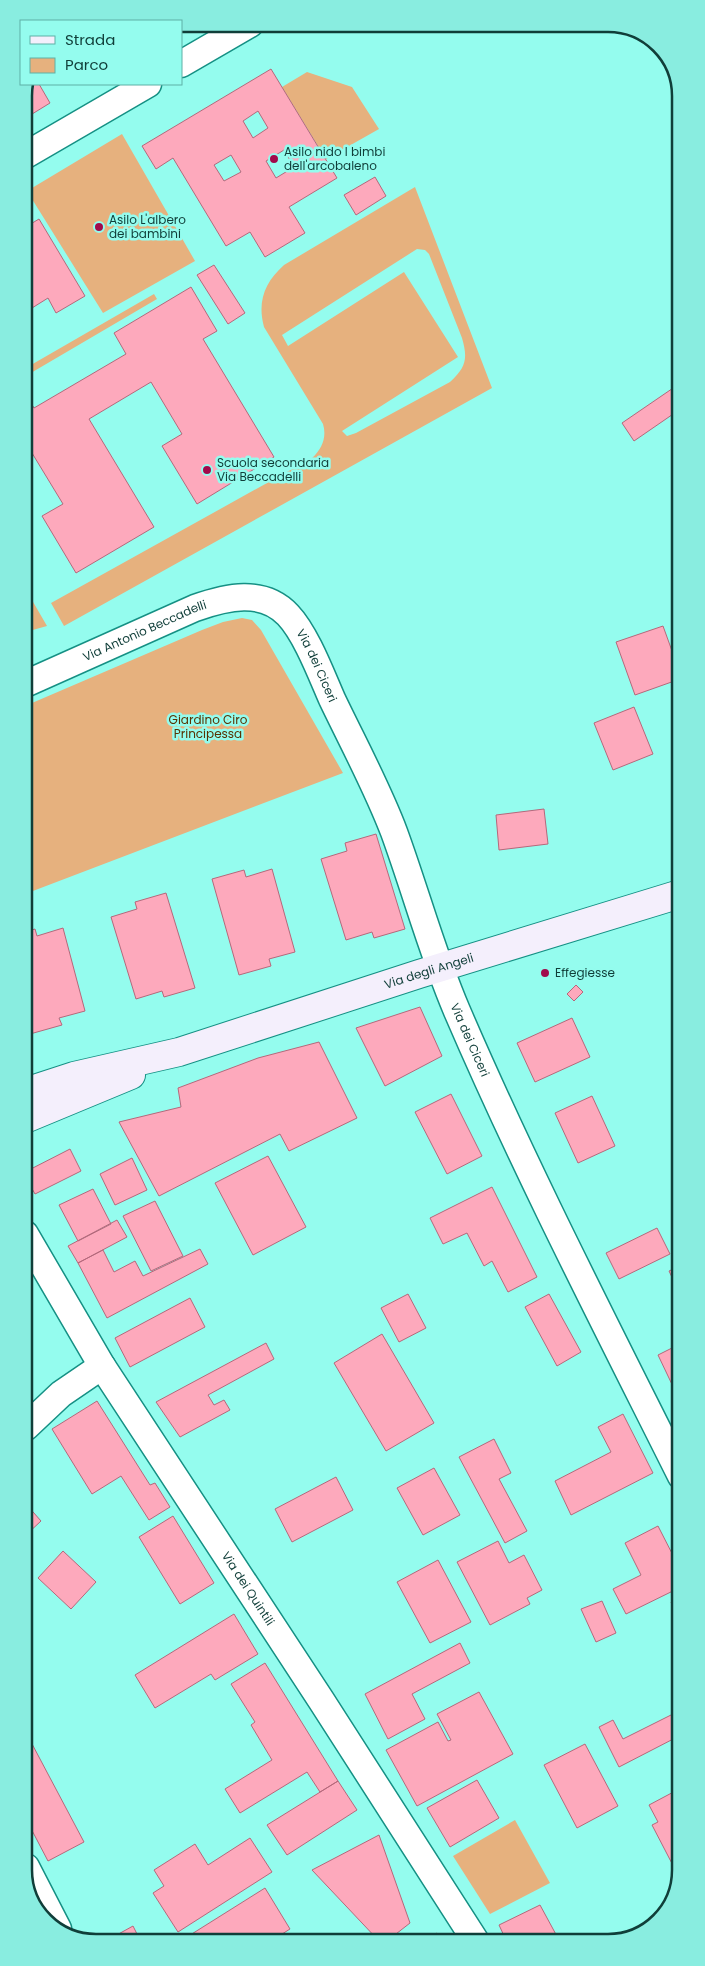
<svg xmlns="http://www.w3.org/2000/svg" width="705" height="1966" font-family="Poppins,sans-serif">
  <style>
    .green { fill: #e6b17e; fill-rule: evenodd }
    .building { fill: #fda9bc; stroke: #b5687b; fill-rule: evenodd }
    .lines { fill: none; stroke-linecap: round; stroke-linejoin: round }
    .street-casing { stroke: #159084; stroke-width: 29 }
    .secondary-casing { stroke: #159084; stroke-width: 30 }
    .path { stroke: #6ac0b5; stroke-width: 3; stroke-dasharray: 4 2.5; stroke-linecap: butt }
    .street { stroke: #fff; stroke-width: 26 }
    .secondary { stroke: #f4effc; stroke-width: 28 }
    .poi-dot { fill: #a10a4b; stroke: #94fcee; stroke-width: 2 }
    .labels { text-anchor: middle; stroke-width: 5; stroke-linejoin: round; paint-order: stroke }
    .poi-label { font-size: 12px; fill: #103e39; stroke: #94fcee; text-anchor: start }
    .street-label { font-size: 12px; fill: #103e39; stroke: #94fcee }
    .park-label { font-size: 12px; fill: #583203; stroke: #94fcee }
    .rim { fill: none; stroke: #103e39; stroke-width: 2.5 }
  </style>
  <rect width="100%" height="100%" fill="#94fcee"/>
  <!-- green -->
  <path class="green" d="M307 72 352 87 379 129 326 159 282 87Z
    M122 134 195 261 103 313 27 191Z
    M415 187 492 388 64 626 51 603 312 458C322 449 327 437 323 424L264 327C257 301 265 282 284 265ZM417 249 425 250 429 254 462 338C468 359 466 367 450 382L356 433 347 436 342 431 458 357 404 272 288 346 282 335Z
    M154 294 157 299 24 377V369Z
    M25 588 47 626 29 631 25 623Z
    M242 618 252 620 261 630 343 773 25 894V706L202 630 223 622Z
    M515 1820 550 1883 490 1914 453 1856Z"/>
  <!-- building -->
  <path class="building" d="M271 69 337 178 289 207 305 233 265 257 250 232 226 246 173 158 156 169 142 146ZM258 111 268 128 253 138 243 121ZM284 150 294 167 276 178 266 161ZM231 155 241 172 224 181 214 165Z
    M28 84H39L50 103 24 119V92Z
    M375 177 386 196 356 215 344 195Z
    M39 219 85 296 56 313 48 298 24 313V228Z
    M214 265 245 313 228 324 197 275Z
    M191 287 217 331 203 339 274 457 197 504 162 446 182 434 151 382 89 419 154 527 76 573 42 516 63 504 32 453 24 458V391L34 408 126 354 114 333Z
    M679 384V410L634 441 622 423Z
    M663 626 680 673V679L635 695 616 642Z
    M634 707 653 754 613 770 594 723Z
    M544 809 548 844 499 850 496 815Z
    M376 834 405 929 374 938 372 932 346 940 321 859 347 851 345 843Z
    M272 869 295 952 269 959 271 966 239 975 212 879 244 870 246 877Z
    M166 893 195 988 164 997 162 991 136 999 111 917 137 909 135 902Z
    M63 928 85 1011 59 1018 62 1025 30 1034 25 1017V932L35 929 37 936Z
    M576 985 583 992 574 1001 567 994Z
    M420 1007 442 1056 385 1086 356 1028Z
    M572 1018 590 1057 535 1082 517 1043Z
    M319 1042 357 1118 289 1151 280 1134 159 1196 119 1122 181 1107 178 1088 258 1058Z
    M451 1094 482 1156 447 1174 415 1112Z
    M592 1096 615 1146 578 1163 555 1113Z
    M70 1149 81 1171 35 1194 25 1176V1172Z
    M268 1156 306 1227 253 1255 215 1183Z
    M132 1158 147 1190 115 1205 100 1174Z
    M492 1187 537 1277 508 1292 492 1261 484 1266 467 1233 443 1244 430 1218Z
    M93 1189 111 1224 78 1241 59 1205Z
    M155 1201 183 1256 151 1271 123 1216Z
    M117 1220 127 1237 78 1263 68 1246Z
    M657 1228 670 1254 619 1279 606 1253Z
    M200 1249 208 1264 107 1318 78 1263 103 1250 114 1272 135 1261 143 1276Z
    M680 1266V1294L669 1271Z
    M408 1294 426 1328 399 1342 381 1308Z
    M549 1294 581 1352 557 1366 525 1307Z
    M190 1298 205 1327 130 1367 115 1338Z
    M382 1334 434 1423 386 1451 334 1363Z
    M266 1343 274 1359 208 1395 214 1405 224 1400 230 1410 180 1437 156 1402Z
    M680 1344 681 1396 678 1397 658 1355Z
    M97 1401 150 1485 155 1483 170 1507 149 1520 121 1476 92 1494 52 1429Z
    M623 1414 653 1473 571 1515 555 1481 611 1452 598 1427Z
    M494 1439 511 1473 499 1479 527 1531 505 1543 459 1457Z
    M434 1468 460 1515 423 1535 397 1488Z
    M336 1477 353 1510 292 1542 275 1509Z
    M26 1504 41 1521 26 1535Z
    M173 1516 214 1583 180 1604 139 1537Z
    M658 1526 681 1571V1587L626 1614 613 1589 641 1575 625 1543Z
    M498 1541 509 1563 524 1555 542 1590 527 1598 530 1604 490 1625 457 1562Z
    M63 1551 96 1582 71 1609 38 1578Z
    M438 1560 471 1622 430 1643 397 1582Z
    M681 1598V1623L671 1602Z
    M602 1601 616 1633 596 1642 581 1609Z
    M234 1614 258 1654 215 1680 211 1674 155 1708 135 1675Z
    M460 1643 470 1663 412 1694 425 1719 388 1739 365 1694Z
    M265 1663 338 1781 320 1792 307 1772 240 1813 225 1789 272 1760 251 1725 255 1722 231 1684Z
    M479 1692 513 1754 417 1806 386 1750 438 1722 448 1741 451 1740 437 1714Z
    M681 1710V1735L619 1767 599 1727 613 1720 623 1739Z
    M31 1742 84 1842 48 1861 26 1819V1745Z
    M585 1744 618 1806 577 1828 544 1765Z
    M477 1780 499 1818 450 1847 427 1808Z
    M338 1781 357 1810 287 1855 267 1825Z
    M681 1788V1870L679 1877 652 1825 658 1822 649 1805Z
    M379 1835 410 1923 387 1941H379L312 1870Z
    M250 1838 272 1872 178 1932 153 1893 164 1886 154 1870 195 1844 208 1865Z
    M265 1888 290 1929 271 1941 179 1942Z
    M540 1905 559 1940H506L499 1925Z
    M133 1926 141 1942H104Z
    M437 1933 441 1941H424Z"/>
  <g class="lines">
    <!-- street casing -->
    <g class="street-casing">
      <g id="street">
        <path d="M181 64 250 24"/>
        <path d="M24 156 148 84"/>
        <path id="s1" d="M25 684 195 608C226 597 263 588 288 615 306 634 321 674 332 699 353 743 377 787 394 832 416 892 432 953 457 1011 525 1169 604 1322 681 1476"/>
        <path id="s2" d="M25 1234 102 1366 321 1700 475 1940"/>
        <path d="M26 1427 61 1394 102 1366"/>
        <path d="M26 1867 58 1929"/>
      </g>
    </g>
    <!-- secondary casing -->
    <g class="secondary-casing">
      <g id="secondary">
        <path id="s3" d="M25 1092 74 1076 179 1052 419 974 680 894"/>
        <path d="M25 1119 131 1075"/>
      </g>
    </g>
    <!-- path -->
    <path class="path" d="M672 458 679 452"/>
    <!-- street -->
    <use href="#street" class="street"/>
    <!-- secondary -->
    <use href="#secondary" class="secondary"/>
  </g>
  <!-- markers -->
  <g class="poi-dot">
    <circle cx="274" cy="159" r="5"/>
    <circle cx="99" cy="227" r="5"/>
    <circle cx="207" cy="470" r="5"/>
    <circle cx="545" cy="973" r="5"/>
  </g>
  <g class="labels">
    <!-- poi labels -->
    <g class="poi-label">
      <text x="284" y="156">Asilo nido I bimbi<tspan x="284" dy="14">dell'arcobaleno</tspan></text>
      <text x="109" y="224">Asilo L'albero<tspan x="109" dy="14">dei bambini</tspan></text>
      <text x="217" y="467">Scuola secondaria<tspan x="217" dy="14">Via Beccadelli</tspan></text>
      <text x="555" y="977">Effegiesse</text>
    </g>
    <!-- street labels -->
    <g class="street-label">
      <text dy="4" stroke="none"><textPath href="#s1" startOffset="131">Via Antonio Beccadelli</textPath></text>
      <text dy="4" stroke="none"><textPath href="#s1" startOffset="344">Via dei Ciceri</textPath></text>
      <text dy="4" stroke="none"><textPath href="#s3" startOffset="422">Via degli Angeli</textPath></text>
      <text dy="4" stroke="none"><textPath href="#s1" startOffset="749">Via dei Ciceri</textPath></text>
      <text dy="4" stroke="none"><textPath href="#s2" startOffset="419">Via dei Quintili</textPath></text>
    </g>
    <!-- park labels -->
    <g class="park-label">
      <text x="208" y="724">Giardino Ciro<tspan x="208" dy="14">Principessa</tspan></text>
    </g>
  </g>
  <!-- crop -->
  <path d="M0 0H705V1966H0ZM96 32H608A64 64 0 0 1 672 96V1870A64 64 0 0 1 608 1934H96A64 64 0 0 1 32 1870V96A64 64 0 0 1 96 32Z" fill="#89ede0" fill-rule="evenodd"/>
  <path class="rim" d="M96 32H608A64 64 0 0 1 672 96V1870A64 64 0 0 1 608 1934H96A64 64 0 0 1 32 1870V96A64 64 0 0 1 96 32Z"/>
  <!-- legend -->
  <rect x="20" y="20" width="162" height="65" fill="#94fcee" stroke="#5fb0a6"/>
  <rect x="30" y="36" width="25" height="8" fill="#f4effc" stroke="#5fb0a6"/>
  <text x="65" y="45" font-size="15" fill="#103e39">Strada</text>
  <rect x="30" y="58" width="25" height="15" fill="#e6b17e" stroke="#5fb0a6"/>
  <text x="65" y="70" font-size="15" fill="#103e39">Parco</text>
</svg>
